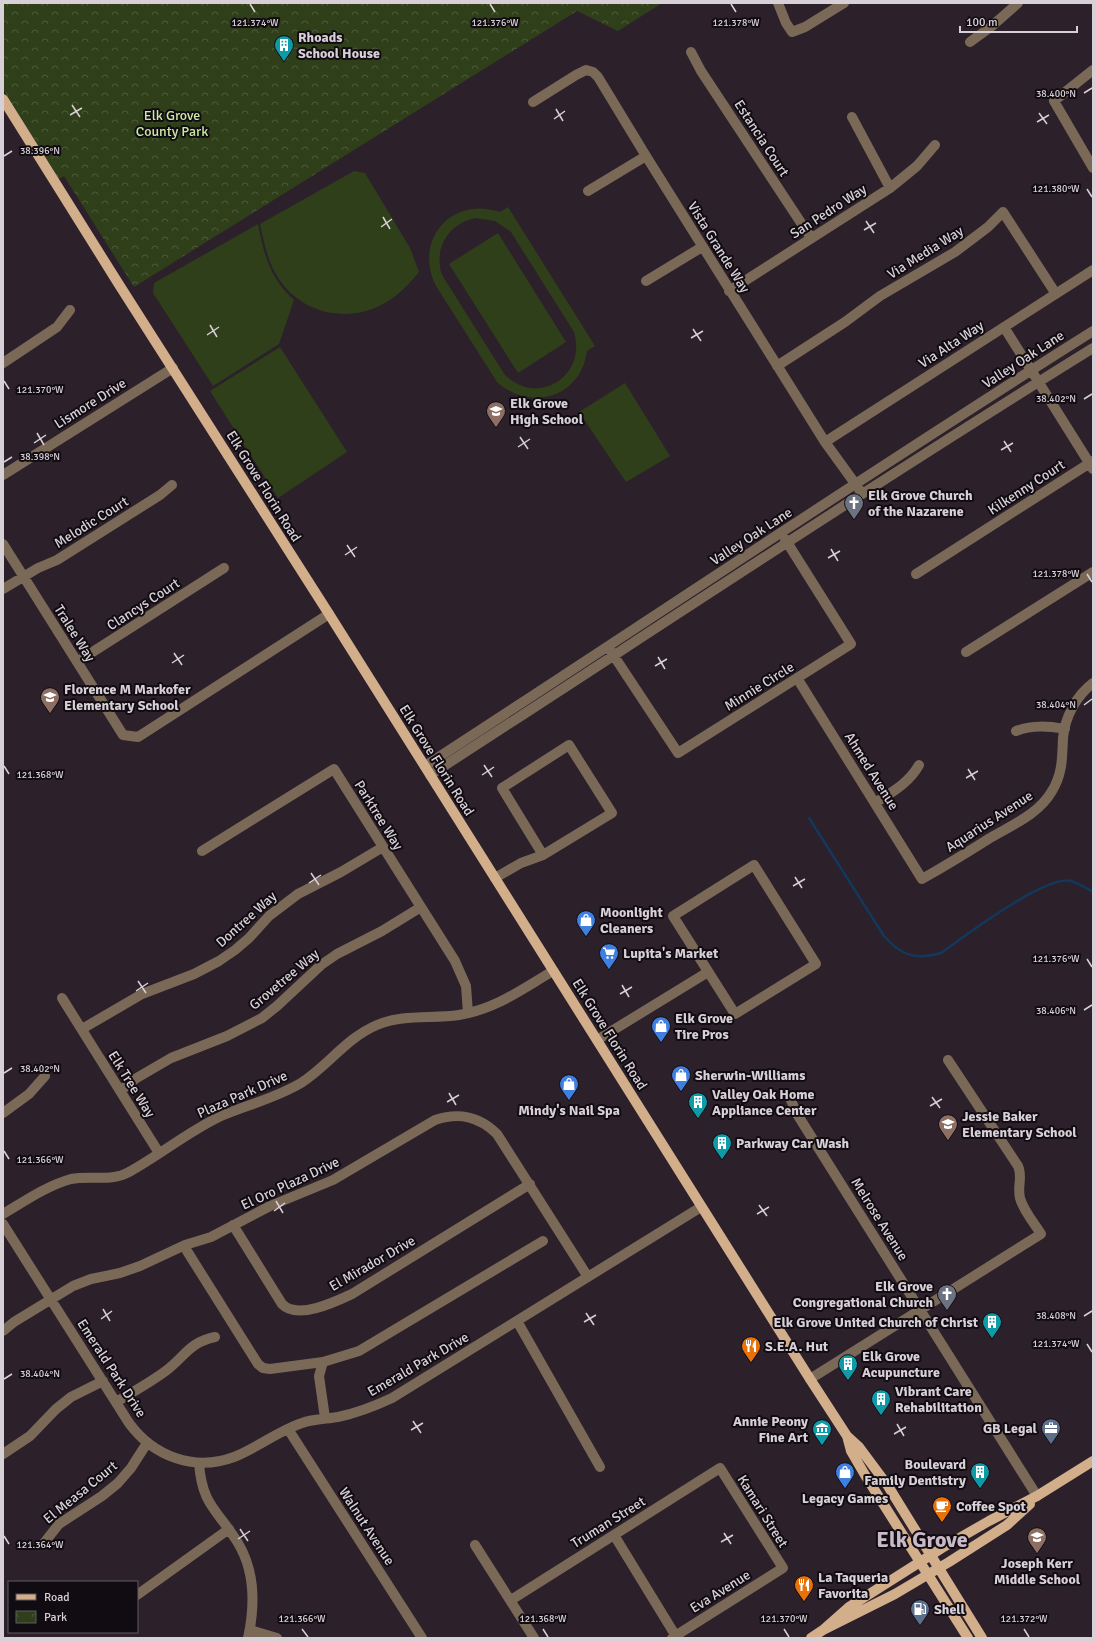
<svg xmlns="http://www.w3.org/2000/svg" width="1096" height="1641" font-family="Signika,sans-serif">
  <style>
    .green { fill: #2f3f1a; fill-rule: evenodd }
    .park { fill: url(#park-crowns) }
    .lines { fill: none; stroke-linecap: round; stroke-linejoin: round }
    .stream { stroke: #12385c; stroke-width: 2.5 }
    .minor { stroke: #7b6958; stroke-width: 10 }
    .major { stroke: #d3ae8a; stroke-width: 10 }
    .ticks { fill: none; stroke: #d8d0d7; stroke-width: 1.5 }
    .labels { text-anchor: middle; stroke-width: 4; stroke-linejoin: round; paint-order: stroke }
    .poi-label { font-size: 14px; font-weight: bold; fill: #d8d0d7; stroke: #110c11; text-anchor: start }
    .park-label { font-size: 14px; fill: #c9eca0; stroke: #110c11 }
    .street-label { font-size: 14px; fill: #d8d0d7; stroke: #110c11 }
    .town-label { font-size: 22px; font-weight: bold; fill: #c9bac8; stroke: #110c11 }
    .ticks-label { font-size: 10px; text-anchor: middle; fill: #d8d0d7; stroke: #110c11; stroke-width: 4; stroke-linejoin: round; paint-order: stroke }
  </style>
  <defs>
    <pattern id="park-crowns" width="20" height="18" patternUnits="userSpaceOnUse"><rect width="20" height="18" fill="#2f3f1a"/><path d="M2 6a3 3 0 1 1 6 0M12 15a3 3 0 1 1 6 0" fill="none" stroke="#4c5a3b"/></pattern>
  </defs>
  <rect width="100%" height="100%" fill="#2c202b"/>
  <!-- green -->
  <path class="green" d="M354 171 365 173 410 248 419 272C409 284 399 295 385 303 349 324 302 314 279 279 268 263 264 243 260 224Z
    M508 207 595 346 587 351C581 398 530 412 497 382L436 286C413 241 451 195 500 212ZM476 218 495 221 511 232 574 332C587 376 539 407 505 375L442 275C433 248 449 223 476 218Z
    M258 224C264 254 270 279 294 300L279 344 213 386 153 293 154 283Z
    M498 233 566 342 518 373 449 264Z
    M280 347 347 452 278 498 210 391Z
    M625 383 670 456 626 482 579 412Z"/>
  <!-- park -->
  <path class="park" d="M3 3H662L618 31 577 11 134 287 64 176 59 179 3 89Z"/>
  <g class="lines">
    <!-- stream -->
    <path class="stream" d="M809 818 884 936C901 956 916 960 941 953 965 936 1045 875 1071 881 1078 883 1086 888 1093 892"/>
    <!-- minor -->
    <path class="minor" d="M778 3 786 23 792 32 805 27 844 3
      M970 42 992 26 1018 3
      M691 52 701 71 811 238
      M1093 70 1054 101 1093 168
      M533 102 576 75 586 70 593 72 598 77 646 156 825 442 859 489
      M852 117 890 188
      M588 191 646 156
      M646 281 702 247
      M729 291 890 188 917 166 935 145
      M1004 327 1093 469
      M3 363 57 327 70 310
      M777 366 845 322 880 296 955 252 988 227 1003 212 1056 294
      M825 442 1093 270
      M3 475 173 368
      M3 544 123 735 138 737 329 614
      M916 574 1093 461
      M3 589 38 568 57 560 160 495 172 485
      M610 650 678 753 851 644 785 539
      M966 652 1093 572
      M77 662 224 568
      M797 678 922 879C945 866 968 852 990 838 1012 825 1039 814 1052 791 1063 773 1062 757 1063 738 1065 717 1076 696 1093 683
      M1016 731C1033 725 1047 726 1065 729
      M569 745 612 813 543 855 502 788Z
      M425 766C648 621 868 473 1093 331
      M430 775C651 632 870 486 1093 348
      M875 803C892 792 909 783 919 765
      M202 851 334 769 455 961 466 986 468 1013
      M754 865 816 964 735 1014 673 916Z
      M495 878 521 863 543 855
      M62 998 159 1153
      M82 1029 142 994 194 974 219 961 235 950 249 938 269 916 298 894 341 872 383 847
      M597 1040 708 972
      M120 1091 135 1079 171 1058 227 1036 262 1018 277 1006 321 965 337 954 382 931 421 907
      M790 1098 797 1114 1037 1496
      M3 1113 29 1094 45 1076
      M3 1214C25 1201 46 1186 71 1179 90 1175 112 1182 129 1172 160 1155 189 1131 221 1116 249 1104 274 1099 301 1083 328 1066 346 1038 377 1025 403 1014 431 1019 459 1015 496 1009 522 989 553 971
      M3 1224 129 1423C153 1456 194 1472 234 1457 257 1448 278 1431 302 1423 313 1419 326 1419 338 1417 357 1413 375 1406 392 1398L701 1207
      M233 1225 282 1304C297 1320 335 1302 352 1294L530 1184
      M185 1245 187 1251 258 1364 263 1368 270 1369 323 1362 359 1351 543 1241
      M517 1321 600 1467
      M3 1331 14 1322 73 1286 91 1279 120 1273 140 1266 185 1245 211 1237 270 1206 333 1180 435 1120C459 1112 479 1116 497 1134L588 1277
      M323 1362 319 1376 325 1418
      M810 1379 1041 1234C1034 1223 1023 1210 1020 1198 1017 1186 1023 1177 1018 1166L948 1060
      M116 1402C133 1392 151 1382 167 1370 185 1356 190 1342 215 1337
      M288 1429 422 1638
      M3 1454 30 1436 56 1409 71 1397 103 1381
      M199 1463C202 1506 218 1510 238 1543 256 1573 255 1606 248 1638
      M614 1535 677 1638
      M44 1543 59 1524 102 1496 118 1483 131 1468 147 1443
      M475 1545 534 1638
      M137 1595 229 1529
      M511 1600 720 1468 783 1568 672 1638
      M250 1630 277 1638"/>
    <!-- major -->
    <path class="major" d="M3 99 118 283 329 614 810 1379 847 1436 859 1447 888 1486 982 1638
      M847 1436 851 1451 865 1475 968 1638
      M823 1630 849 1607 942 1548 989 1521 1037 1496 1093 1461
      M811 1638 823 1630 895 1594 949 1562 1007 1525 1030 1504"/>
  </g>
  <!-- ticks -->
  <path class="ticks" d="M250 4 255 12M490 4 495 12M731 4 736 12M1084 93 1092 88M72 105 80 117M556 109 563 121M1039 113 1047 124M70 115 82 108M554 119 565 111M1037 122 1049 115M4 156 12 151M1087 189 1092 197M383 217 390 229M866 221 874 233M381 227 392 219M864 230 876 223M210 325 217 337M693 329 701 341M207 335 219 327M691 338 703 331M4 381 9 389M1084 399 1092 394M37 433 44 445M520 437 528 449M1004 441 1011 452M34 443 46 435M518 447 530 439M1001 450 1013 443M4 462 12 457M347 545 355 557M831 549 838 561M345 555 357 547M828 558 840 551M1087 574 1092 582M174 653 182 665M658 657 665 669M172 663 184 655M655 666 667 659M1084 705 1092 699M484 765 492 777M4 766 9 774M968 769 975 780M482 775 494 767M966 778 978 771M311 873 319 885M795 877 802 888M309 883 321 875M793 886 805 879M1087 959 1092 967M138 981 146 993M622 985 629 997M136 991 148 983M620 994 632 987M1084 1010 1092 1005M4 1073 12 1068M449 1093 456 1105M932 1097 940 1108M447 1102 459 1095M930 1106 942 1099M4 1151 9 1159M276 1201 283 1213M759 1205 767 1216M274 1211 285 1203M757 1214 769 1207M103 1309 110 1321M586 1313 594 1325M1084 1316 1092 1311M101 1319 112 1311M584 1322 596 1315M1087 1344 1092 1352M4 1379 12 1374M413 1421 421 1433M897 1424 904 1436M411 1430 423 1423M894 1434 906 1427M240 1529 248 1541M724 1533 731 1544M4 1536 9 1544M238 1539 250 1531M721 1542 733 1535M302 1629 308 1637M543 1629 548 1637M784 1629 789 1637M1024 1629 1029 1637"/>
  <!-- icons -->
  <defs>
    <g id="building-pin" transform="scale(1)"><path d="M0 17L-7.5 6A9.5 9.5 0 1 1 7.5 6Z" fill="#0f9aa8" stroke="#110c11"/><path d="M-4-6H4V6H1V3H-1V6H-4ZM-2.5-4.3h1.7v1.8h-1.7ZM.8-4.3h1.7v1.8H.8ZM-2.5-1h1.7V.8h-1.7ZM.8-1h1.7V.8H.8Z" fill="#fff"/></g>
    <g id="school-pin" transform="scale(1)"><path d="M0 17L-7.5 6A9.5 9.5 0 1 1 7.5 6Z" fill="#8d6e63" stroke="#110c11"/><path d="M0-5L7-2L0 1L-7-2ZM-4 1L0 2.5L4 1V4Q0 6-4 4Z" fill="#fff"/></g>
    <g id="church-pin" transform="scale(1)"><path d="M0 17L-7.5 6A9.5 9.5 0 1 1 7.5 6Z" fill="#6b7280" stroke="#110c11"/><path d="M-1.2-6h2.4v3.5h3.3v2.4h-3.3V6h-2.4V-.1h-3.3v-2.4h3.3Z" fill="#fff"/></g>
    <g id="shop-pin" transform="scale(1)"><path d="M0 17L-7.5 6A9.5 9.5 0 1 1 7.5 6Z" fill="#3f7fe0" stroke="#110c11"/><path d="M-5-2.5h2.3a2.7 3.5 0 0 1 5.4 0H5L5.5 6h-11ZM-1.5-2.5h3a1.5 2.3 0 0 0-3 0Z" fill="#fff"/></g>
    <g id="supermarket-pin" transform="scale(1)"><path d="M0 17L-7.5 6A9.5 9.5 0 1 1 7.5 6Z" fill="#3f7fe0" stroke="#110c11"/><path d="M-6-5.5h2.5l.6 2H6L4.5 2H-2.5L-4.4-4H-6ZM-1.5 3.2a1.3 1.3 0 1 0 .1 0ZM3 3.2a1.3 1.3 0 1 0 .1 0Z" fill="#fff"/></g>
    <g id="restaurant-pin" transform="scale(1)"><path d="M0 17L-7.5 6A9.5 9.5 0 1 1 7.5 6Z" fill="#e8710a" stroke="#110c11"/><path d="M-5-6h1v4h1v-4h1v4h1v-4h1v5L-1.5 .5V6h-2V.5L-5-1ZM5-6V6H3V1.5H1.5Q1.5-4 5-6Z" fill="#fff"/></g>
    <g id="office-pin" transform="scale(1)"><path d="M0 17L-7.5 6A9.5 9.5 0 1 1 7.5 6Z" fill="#5c6f8a" stroke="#110c11"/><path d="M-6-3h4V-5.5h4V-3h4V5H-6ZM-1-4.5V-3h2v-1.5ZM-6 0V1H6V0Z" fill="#fff"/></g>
    <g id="museum-pin" transform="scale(1)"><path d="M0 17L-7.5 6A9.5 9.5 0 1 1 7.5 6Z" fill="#0f9aa8" stroke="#110c11"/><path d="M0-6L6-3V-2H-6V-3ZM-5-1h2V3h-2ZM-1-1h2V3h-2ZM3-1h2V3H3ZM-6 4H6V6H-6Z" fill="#fff"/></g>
    <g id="cafe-pin" transform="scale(1)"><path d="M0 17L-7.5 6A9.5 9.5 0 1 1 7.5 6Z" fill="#e8710a" stroke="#110c11"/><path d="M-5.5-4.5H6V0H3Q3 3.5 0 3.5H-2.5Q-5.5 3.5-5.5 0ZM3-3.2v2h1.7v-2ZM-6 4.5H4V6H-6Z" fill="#fff"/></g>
    <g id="fuel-pin" transform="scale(1)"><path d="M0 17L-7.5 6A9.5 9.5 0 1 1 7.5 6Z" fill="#5c6f8a" stroke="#110c11"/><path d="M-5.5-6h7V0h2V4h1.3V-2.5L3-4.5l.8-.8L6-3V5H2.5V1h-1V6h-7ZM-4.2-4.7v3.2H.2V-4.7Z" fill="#fff"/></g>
  </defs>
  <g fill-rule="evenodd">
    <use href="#building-pin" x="284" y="45"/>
    <use href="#school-pin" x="496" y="411"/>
    <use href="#church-pin" x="854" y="503"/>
    <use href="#school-pin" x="50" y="697"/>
    <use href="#shop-pin" x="586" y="920"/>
    <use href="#supermarket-pin" x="609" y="953"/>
    <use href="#shop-pin" x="661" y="1026"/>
    <use href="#shop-pin" x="681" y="1075"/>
    <use href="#shop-pin" x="569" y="1084"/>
    <use href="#building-pin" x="698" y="1102"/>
    <use href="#school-pin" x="948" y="1124"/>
    <use href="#building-pin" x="722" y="1143"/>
    <use href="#church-pin" x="947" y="1294"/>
    <use href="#building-pin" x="992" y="1322"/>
    <use href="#restaurant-pin" x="751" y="1346"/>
    <use href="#building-pin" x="848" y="1364"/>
    <use href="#building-pin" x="881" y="1399"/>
    <use href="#office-pin" x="1051" y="1428"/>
    <use href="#museum-pin" x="822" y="1429"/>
    <use href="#shop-pin" x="845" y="1472"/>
    <use href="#building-pin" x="980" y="1472"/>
    <use href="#cafe-pin" x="942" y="1506"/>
    <use href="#school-pin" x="1037" y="1537"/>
    <use href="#restaurant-pin" x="804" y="1585"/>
    <use href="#fuel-pin" x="920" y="1609"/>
  </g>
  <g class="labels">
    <!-- poi labels -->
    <g class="poi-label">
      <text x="298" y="42">Rhoads<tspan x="298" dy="16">School House</tspan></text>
      <text x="510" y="408">Elk Grove<tspan x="510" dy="16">High School</tspan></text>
      <text x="868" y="500">Elk Grove Church<tspan x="868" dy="16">of the Nazarene</tspan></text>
      <text x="64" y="694">Florence M Markofer<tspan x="64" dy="16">Elementary School</tspan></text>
      <text x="600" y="917">Moonlight<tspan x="600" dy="16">Cleaners</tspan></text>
      <text x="623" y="958">Lupita's Market</text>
      <text x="675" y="1023">Elk Grove<tspan x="675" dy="16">Tire Pros</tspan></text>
      <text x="695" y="1080">Sherwin-Williams</text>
      <text x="712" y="1099">Valley Oak Home<tspan x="712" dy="16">Appliance Center</tspan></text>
      <text x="569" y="1115" text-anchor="middle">Mindy's Nail Spa</text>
      <text x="962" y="1121">Jessie Baker<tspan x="962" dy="16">Elementary School</tspan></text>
      <text x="736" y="1148">Parkway Car Wash</text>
      <text x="933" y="1291" text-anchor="end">Elk Grove<tspan x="933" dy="16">Congregational Church</tspan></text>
      <text x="978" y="1327" text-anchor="end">Elk Grove United Church of Christ</text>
      <text x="765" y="1351">S.E.A. Hut</text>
      <text x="862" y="1361">Elk Grove<tspan x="862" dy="16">Acupuncture</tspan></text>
      <text x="895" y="1396">Vibrant Care<tspan x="895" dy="16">Rehabilitation</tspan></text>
      <text x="808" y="1426" text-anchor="end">Annie Peony<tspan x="808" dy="16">Fine Art</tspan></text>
      <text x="1037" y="1433" text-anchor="end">GB Legal</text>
      <text x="966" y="1469" text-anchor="end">Boulevard<tspan x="966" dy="16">Family Dentistry</tspan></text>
      <text x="845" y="1503" text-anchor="middle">Legacy Games</text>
      <text x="956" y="1511">Coffee Spot</text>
      <text x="1037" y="1568" text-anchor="middle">Joseph Kerr<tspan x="1037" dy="16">Middle School</tspan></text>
      <text x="818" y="1582">La Taqueria<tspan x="818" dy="16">Favorita</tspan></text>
      <text x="934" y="1614">Shell</text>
    </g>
    <!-- park labels -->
    <g class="park-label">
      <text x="172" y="120">Elk Grove<tspan x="172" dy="16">County Park</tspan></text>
    </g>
    <!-- street labels -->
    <g class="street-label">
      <text transform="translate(762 138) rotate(57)" y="5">Estancia Court</text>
      <text transform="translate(828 211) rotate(-33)" y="5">San Pedro Way</text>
      <text transform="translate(719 247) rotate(58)" y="5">Vista Grande Way</text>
      <text transform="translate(925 252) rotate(-32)" y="5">Via Media Way</text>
      <text transform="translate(951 344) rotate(-33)" y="5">Via Alta Way</text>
      <text transform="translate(1023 359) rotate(-33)" y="5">Valley Oak Lane</text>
      <text transform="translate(90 403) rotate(-32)" y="5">Lismore Drive</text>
      <text transform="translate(264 486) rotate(58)" y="5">Elk Grove Florin Road</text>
      <text transform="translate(1026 487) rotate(-33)" y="5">Kilkenny Court</text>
      <text transform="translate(91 522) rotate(-32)" y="5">Melodic Court</text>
      <text transform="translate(751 536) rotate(-33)" y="5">Valley Oak Lane</text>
      <text transform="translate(143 604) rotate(-33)" y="5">Clancys Court</text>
      <text transform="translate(75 633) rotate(58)" y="5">Tralee Way</text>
      <text transform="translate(759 686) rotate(-32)" y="5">Minnie Circle</text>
      <text transform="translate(437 760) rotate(58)" y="5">Elk Grove Florin Road</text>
      <text transform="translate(872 771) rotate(58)" y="5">Ahmed Avenue</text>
      <text transform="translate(379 815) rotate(58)" y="5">Parktree Way</text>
      <text transform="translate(989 821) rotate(-33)" y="5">Aquarius Avenue</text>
      <text transform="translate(246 919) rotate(-42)" y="5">Dontree Way</text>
      <text transform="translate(284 979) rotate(-40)" y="5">Grovetree Way</text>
      <text transform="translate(610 1034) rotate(58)" y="5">Elk Grove Florin Road</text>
      <text transform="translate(132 1084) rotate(58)" y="5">Elk Tree Way</text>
      <text transform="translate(242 1094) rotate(-24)" y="5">Plaza Park Drive</text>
      <text transform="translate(290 1183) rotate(-25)" y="5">El Oro Plaza Drive</text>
      <text transform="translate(880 1219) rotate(58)" y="5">Melrose Avenue</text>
      <text transform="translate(372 1263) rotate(-30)" y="5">El Mirador Drive</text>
      <text transform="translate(418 1364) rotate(-30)" y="5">Emerald Park Drive</text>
      <text transform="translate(112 1368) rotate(57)" y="5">Emerald Park Drive</text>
      <text transform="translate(80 1492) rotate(-39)" y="5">El Measa Court</text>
      <text transform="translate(763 1511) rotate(58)" y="5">Kamari Street</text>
      <text transform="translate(608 1522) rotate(-32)" y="5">Truman Street</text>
      <text transform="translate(367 1526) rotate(57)" y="5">Walnut Avenue</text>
      <text transform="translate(720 1591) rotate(-32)" y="5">Eva Avenue</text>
    </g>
    <!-- town labels -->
    <g class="town-label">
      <text x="922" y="1547">Elk Grove</text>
    </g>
  </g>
  <g class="ticks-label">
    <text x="736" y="26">121.378°W</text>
    <text x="255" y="26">121.374°W</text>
    <text x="495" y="26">121.376°W</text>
    <text x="1056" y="97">38.400°N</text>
    <text x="40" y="154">38.396°N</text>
    <text x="1056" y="192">121.380°W</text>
    <text x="40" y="393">121.370°W</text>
    <text x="1056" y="402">38.402°N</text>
    <text x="40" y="460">38.398°N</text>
    <text x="1056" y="577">121.378°W</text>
    <text x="1056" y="708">38.404°N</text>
    <text x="40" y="778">121.368°W</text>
    <text x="1056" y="962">121.376°W</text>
    <text x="1056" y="1014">38.406°N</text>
    <text x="40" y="1072">38.402°N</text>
    <text x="40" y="1163">121.366°W</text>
    <text x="1056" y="1319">38.408°N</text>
    <text x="1056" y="1347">121.374°W</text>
    <text x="40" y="1377">38.404°N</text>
    <text x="40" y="1548">121.364°W</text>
    <text x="302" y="1622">121.366°W</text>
    <text x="543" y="1622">121.368°W</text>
    <text x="784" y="1622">121.370°W</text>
    <text x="1024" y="1622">121.372°W</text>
  </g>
  <!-- border -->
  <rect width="1096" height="1641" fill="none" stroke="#d8d0d7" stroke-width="8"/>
  <!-- legend -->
  <rect x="8" y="1581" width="130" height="52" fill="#110c11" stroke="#615a60"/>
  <rect x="16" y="1594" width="20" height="6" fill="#d3ae8a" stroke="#615a60"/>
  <text x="44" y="1601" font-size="12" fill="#d8d0d7">Road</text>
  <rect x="16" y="1611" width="20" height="12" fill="url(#park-crowns)" stroke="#615a60"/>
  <text x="44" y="1621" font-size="12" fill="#d8d0d7">Park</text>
  <!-- scale -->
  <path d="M960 26v6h117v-6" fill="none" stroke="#d8d0d7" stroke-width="2"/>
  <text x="966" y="26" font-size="12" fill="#d8d0d7" stroke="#110c11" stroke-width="3" paint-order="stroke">100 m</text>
</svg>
